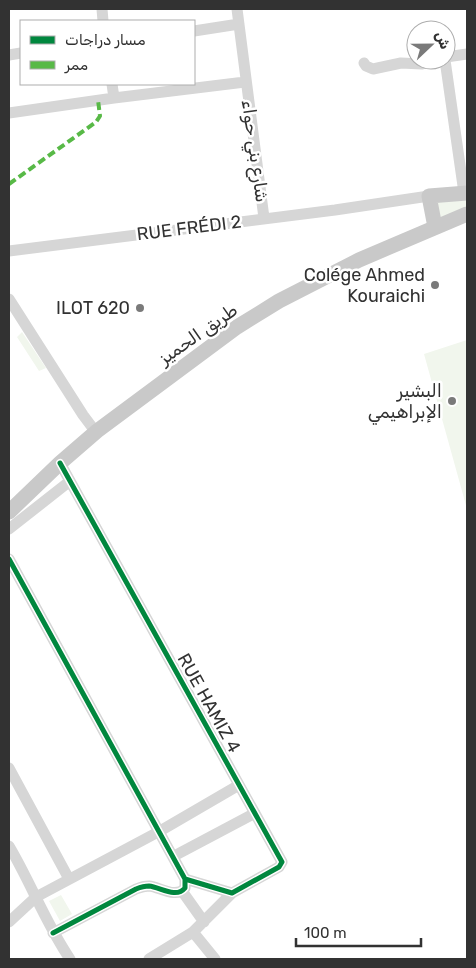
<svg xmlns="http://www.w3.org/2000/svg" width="476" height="968" font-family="Rubik,'Noto Sans Arabic',sans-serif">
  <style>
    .green { fill: #f1f6ed }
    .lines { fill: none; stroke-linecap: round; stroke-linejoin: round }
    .minor { stroke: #d6d6d6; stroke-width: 11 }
    .major { stroke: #c9c9c9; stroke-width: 15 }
    .quiet { stroke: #58b947; stroke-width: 4; stroke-dasharray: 8 4; stroke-linecap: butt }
    .cycleway-casing { stroke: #fff; stroke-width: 8 }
    .cycleway { stroke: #00873e; stroke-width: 5 }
    .poi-dot { fill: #7a7a7a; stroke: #fff; stroke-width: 2 }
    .labels { text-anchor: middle; stroke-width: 5; stroke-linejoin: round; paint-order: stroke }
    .street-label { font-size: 18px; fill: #323232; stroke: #fff }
    .poi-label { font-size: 18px; fill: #323232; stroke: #fff; text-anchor: end }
  </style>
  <rect width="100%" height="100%" fill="#fff"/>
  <!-- green -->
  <path class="green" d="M467 199V211L443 220 437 217V201Z
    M22 332 46 368 39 371 17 337Z
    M467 340V509L424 354Z
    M61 895 72 914 60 921 49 901Z"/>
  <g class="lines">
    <!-- minor -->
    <path class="minor" d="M102 9 103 21
      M237 9 264 218
      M194 31 239 24
      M9 55 21 53
      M446 57 467 54
      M445 60 464 193
      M364 63 366 66 373 69 401 63 422 64 435 60
      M112 84 114 98
      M9 113 114 98 245 82
      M9 251 335 210 429 196
      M9 299 83 415 92 427
      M60 463 282 862 279 867 232 893 185 879
      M9 529 70 481
      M9 559 185 879V888C176 899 160 887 149 886 144 886 141 887 136 889L53 933
      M9 768 69 879
      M9 846C31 883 46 924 70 959
      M174 856 255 813
      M182 891 204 922
      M9 922 36 897 160 831 239 785
      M193 932 232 893
      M149 959 193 932 215 959"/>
    <!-- major -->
    <path class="major" d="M435 227 429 196 467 193
      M9 512 60 463 97 431 237 327 279 301 359 260 467 214"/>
    <!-- quiet -->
    <path class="quiet" d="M9 184 96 122 100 116 98 100"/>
    <!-- cycleway casing -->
    <g class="cycleway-casing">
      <path id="cycleway" d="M60 463 282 862 279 867 232 893 185 879
        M9 559 185 879V888C176 899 160 887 149 886 144 886 141 887 136 889L53 933"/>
    </g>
    <!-- cycleway -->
    <use href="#cycleway" class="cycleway"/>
  </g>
  <!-- markers -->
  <g class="poi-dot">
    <circle cx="435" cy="285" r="5"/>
    <circle cx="140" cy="308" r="5"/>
    <circle cx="452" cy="401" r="5"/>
  </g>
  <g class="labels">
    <!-- street labels -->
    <g class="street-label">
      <text transform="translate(255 151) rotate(82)" y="6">شارع بني حواء</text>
      <text transform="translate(189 228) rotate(-7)" y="6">RUE FRÉDI 2</text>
      <text transform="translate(198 334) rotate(-35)" y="6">طريق الحميز</text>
      <text transform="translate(209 703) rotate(61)" y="6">RUE HAMIZ 4</text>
    </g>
    <!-- poi labels -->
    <g class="poi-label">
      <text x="425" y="281">Colége Ahmed<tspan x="425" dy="21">Kouraichi</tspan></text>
      <text x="130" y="314">ILOT 620</text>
      <text x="442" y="397">البشير<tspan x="442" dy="21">الإبراهيمي</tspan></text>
    </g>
  </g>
  <!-- border -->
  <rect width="476" height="968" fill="none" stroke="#323232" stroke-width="20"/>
  <!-- legend -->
  <rect x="20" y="20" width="175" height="65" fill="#ffffff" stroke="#adadad"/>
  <rect x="30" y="36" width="25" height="8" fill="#00873e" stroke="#adadad"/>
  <text x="65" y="45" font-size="15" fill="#323232">مسار دراجات</text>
  <rect x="30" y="61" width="25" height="8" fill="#58b947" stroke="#adadad"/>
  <text x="65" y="70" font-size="15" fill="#323232">ممر</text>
  <!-- north arrow -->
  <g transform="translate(431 45) rotate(68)"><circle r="24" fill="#ffffff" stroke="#adadad"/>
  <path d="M0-4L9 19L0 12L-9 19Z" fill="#7a7a7a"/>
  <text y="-8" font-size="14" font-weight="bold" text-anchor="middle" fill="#323232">ش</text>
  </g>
  <!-- scale -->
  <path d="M296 938v8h125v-8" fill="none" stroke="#323232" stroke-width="2.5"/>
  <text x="304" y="938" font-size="15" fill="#323232" stroke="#ffffff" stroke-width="4" paint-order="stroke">100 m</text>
</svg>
